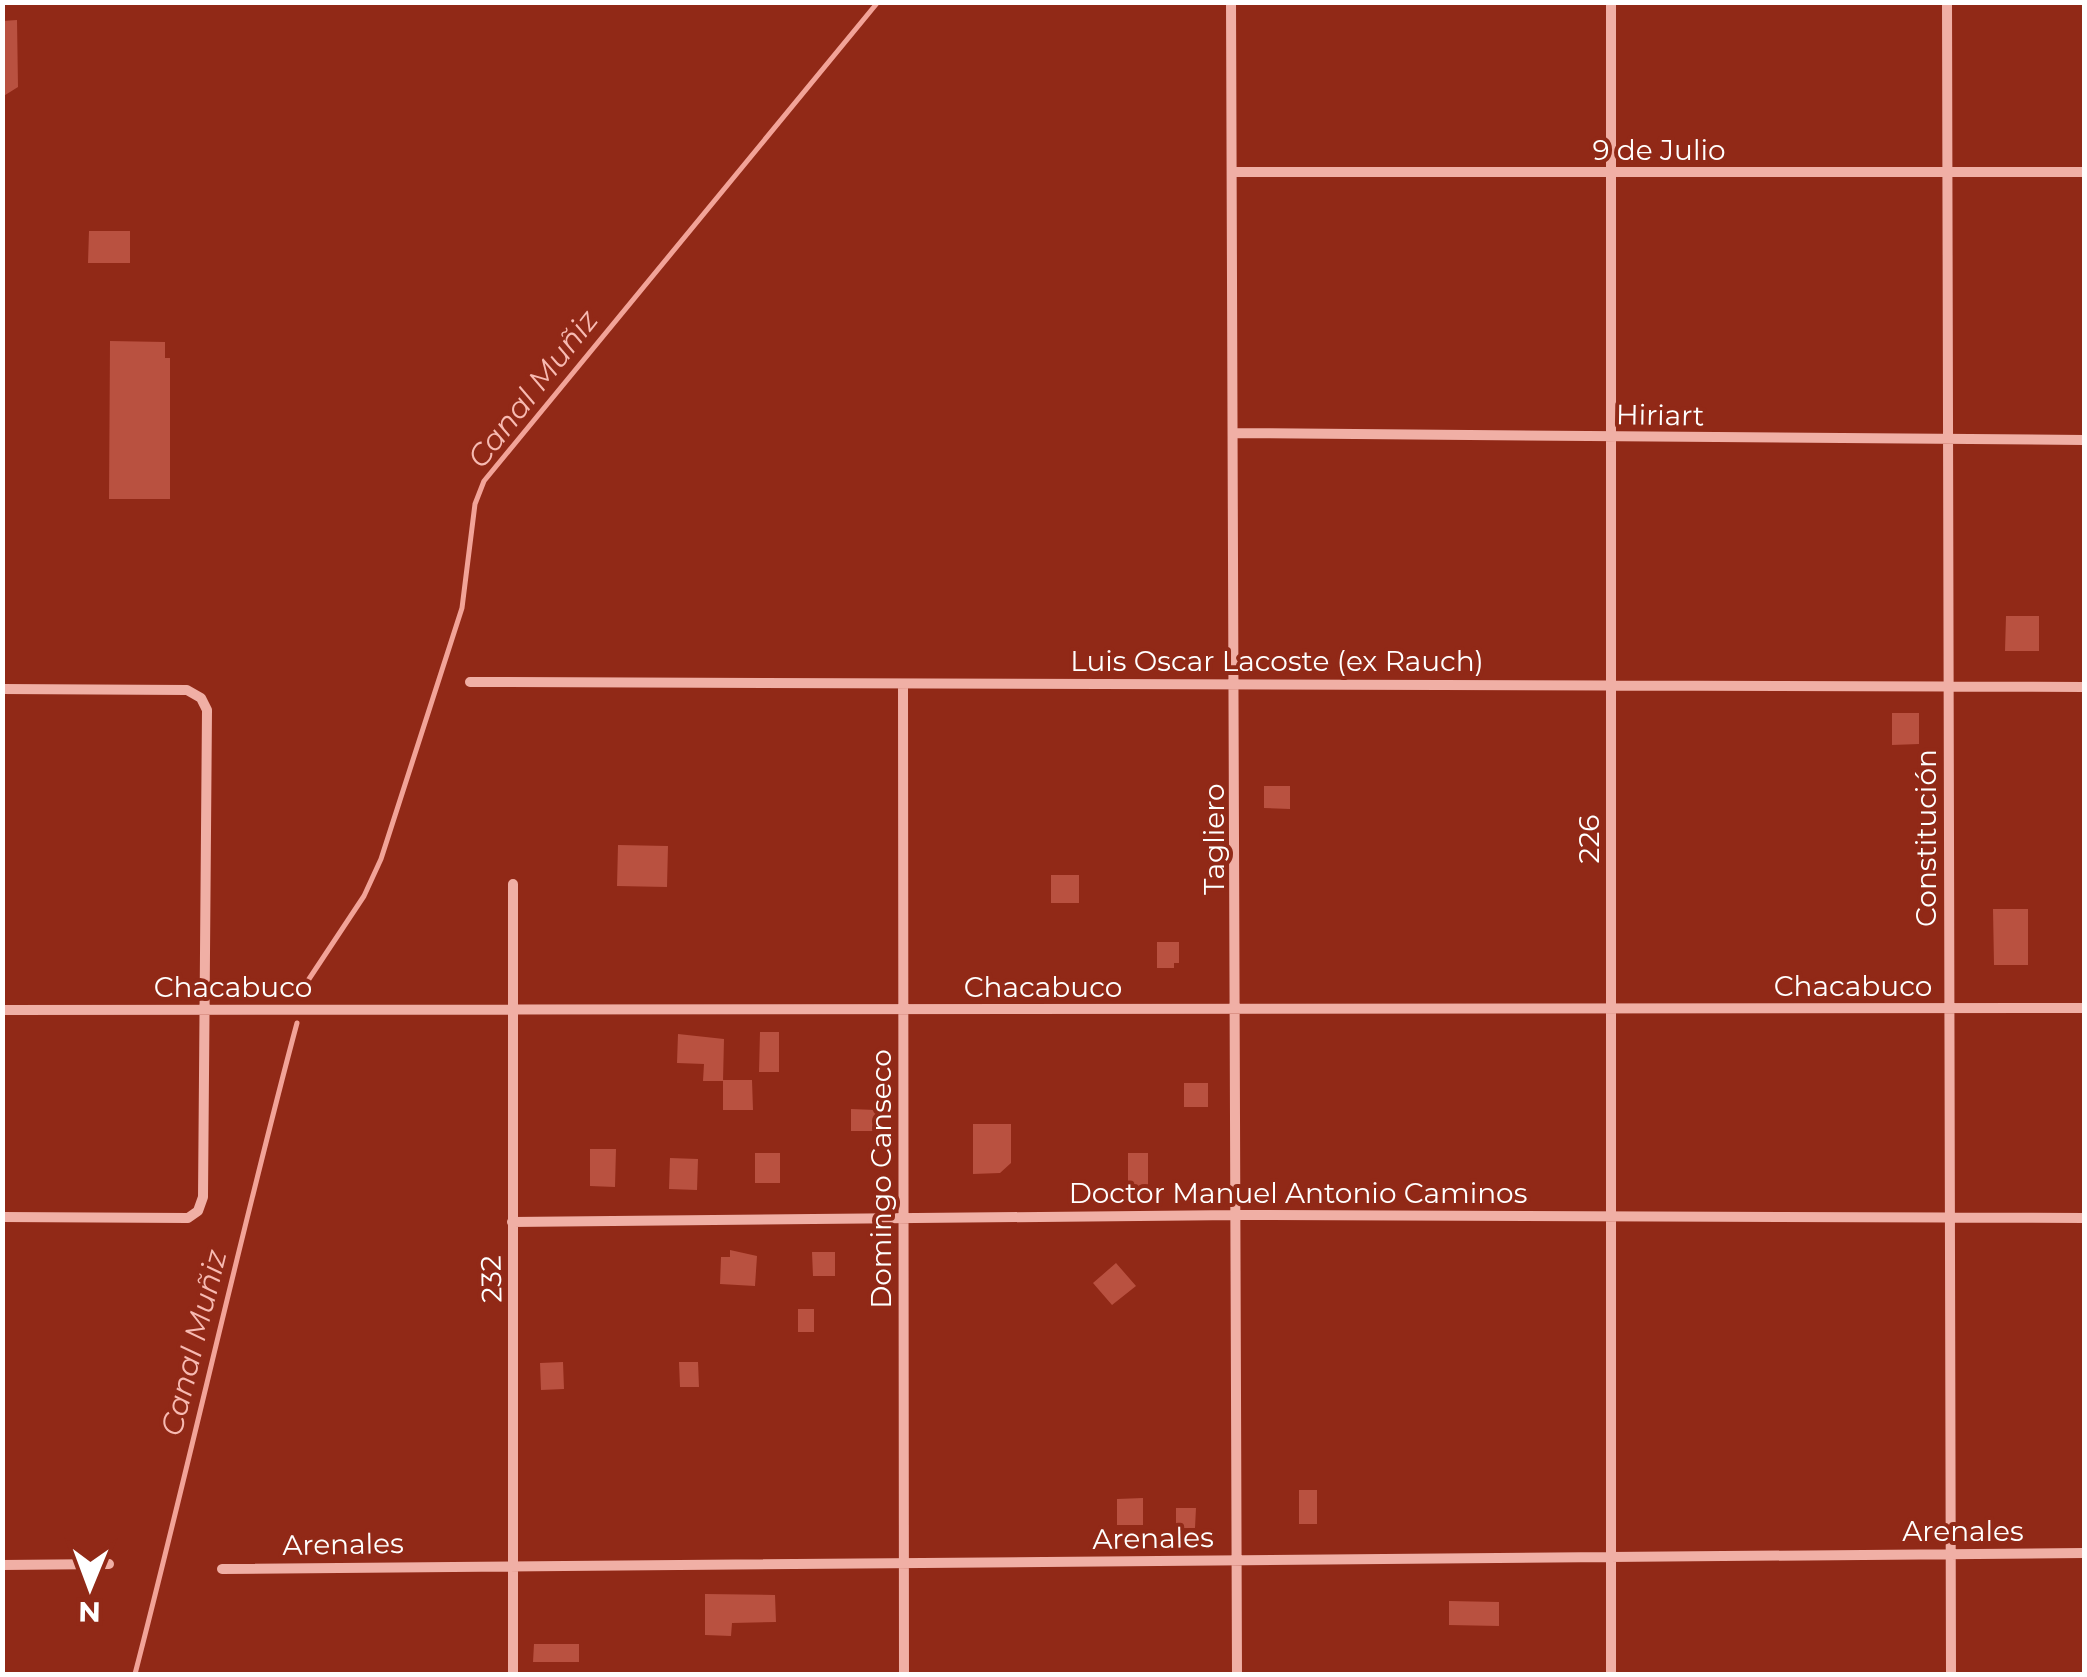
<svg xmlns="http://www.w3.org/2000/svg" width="2087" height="1677" font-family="Montserrat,sans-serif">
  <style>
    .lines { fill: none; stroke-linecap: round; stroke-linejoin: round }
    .stream { stroke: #f2a398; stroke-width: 5 }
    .building { fill: #b95140 }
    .street { stroke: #f0afa5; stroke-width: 10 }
    .labels { text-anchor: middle; stroke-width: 8; stroke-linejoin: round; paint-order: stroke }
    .street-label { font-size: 28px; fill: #fff; stroke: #912917 }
    .water-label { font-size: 30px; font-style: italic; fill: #f7bab2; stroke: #912917 }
  </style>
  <rect width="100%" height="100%" fill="#912917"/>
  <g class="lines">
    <!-- stream -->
    <path class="stream" d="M307 982 364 896 381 859 462 608 475 504 484 481 878 2
      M135 1674C191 1458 239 1239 297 1023"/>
  </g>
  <!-- building -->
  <path class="building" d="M17 20 18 87 2 97V21Z
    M89 231H130V263H88Z
    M110 341 165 342V358H170V499H109Z
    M2006 616H2039V651H2005Z
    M1892 713H1919V744L1892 745Z
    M1264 786H1290V809L1264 808Z
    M618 845 668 846 667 887 617 886Z
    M1051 875H1079V903H1051Z
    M1993 909H2028V965H1994Z
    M1157 942H1179V963H1174V968H1157Z
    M760 1032H779V1072H759Z
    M678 1034 724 1039 723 1081H703L704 1064 677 1063Z
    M723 1080H752L753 1110H723Z
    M1184 1083H1208V1107H1184Z
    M851 1109 876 1110V1131H851Z
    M973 1124H1011V1163L1000 1173 973 1174Z
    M590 1149H616L615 1187 590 1186Z
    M755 1153H780V1183H755Z
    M1128 1153H1148V1190H1128Z
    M670 1158 698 1159 697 1190 669 1189Z
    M730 1250 757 1256 755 1286 720 1284 721 1257H730Z
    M812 1252H835V1276H813Z
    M1116 1263 1136 1286 1112 1305 1093 1283Z
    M798 1309H814V1332H798Z
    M563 1362 564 1389 541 1390 540 1363Z
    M679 1362H698L699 1387H680Z
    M1299 1490H1317V1524H1299Z
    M1143 1498V1525H1117V1499Z
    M1176 1508H1196L1195 1528H1176Z
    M705 1594 775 1595 776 1622 732 1623 731 1636 705 1635Z
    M1449 1601 1499 1602V1626L1449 1625Z
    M534 1644H579V1662H533Z"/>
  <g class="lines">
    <!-- street -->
    <path class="street" d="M1231 2 1237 1674
      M1611 2V1674
      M1947 2 1951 1674
      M1234 172H2084
      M1236 433 2084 440
      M470 682 2084 687
      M903 684 904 1674
      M2 689 187 690 201 698 207 710 203 1197 198 1211 188 1218 2 1217
      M513 884V1674
      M2 1010 2084 1008
      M512 1222 1237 1215 2084 1218
      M2 1565 109 1564
      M222 1569 2084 1553"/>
  </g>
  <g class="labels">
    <!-- street labels -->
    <g class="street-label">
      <text x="1659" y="160">9 de Julio</text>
      <text transform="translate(1660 415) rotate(1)" y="10">Hiriart</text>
      <text x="1277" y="671">Luis Oscar Lacoste (ex Rauch)</text>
      <text transform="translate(1926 838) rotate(-90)" y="10">Constitución</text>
      <text transform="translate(1214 839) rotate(-90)" y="10">Tagliero</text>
      <text transform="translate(1589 839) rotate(-90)" y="10">226</text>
      <text x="1853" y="996">Chacabuco</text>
      <text x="233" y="997">Chacabuco</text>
      <text x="1043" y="997">Chacabuco</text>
      <text transform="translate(881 1179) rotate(-90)" y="10">Domingo Canseco</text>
      <text x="1298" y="1203">Doctor Manuel Antonio Caminos</text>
      <text transform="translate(491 1279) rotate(-91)" y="10">232</text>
      <text x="1963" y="1541">Arenales</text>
      <text transform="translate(1153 1538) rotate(-1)" y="10">Arenales</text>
      <text transform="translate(343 1544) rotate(-1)" y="10">Arenales</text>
    </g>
    <!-- water labels -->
    <g class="water-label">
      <text transform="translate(533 389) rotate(-52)" y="10">Canal Muñiz</text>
      <text transform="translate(194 1343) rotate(-76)" y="10">Canal Muñiz</text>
    </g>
  </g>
  <!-- border -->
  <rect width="2087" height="1677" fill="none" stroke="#ffffff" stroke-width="10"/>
  <!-- north arrow -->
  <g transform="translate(90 1587) rotate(181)" stroke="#912917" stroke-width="8" paint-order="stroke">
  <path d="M0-8L18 38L0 25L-18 38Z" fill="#ffffff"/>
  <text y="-15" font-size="28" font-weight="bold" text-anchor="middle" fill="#ffffff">N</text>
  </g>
</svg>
